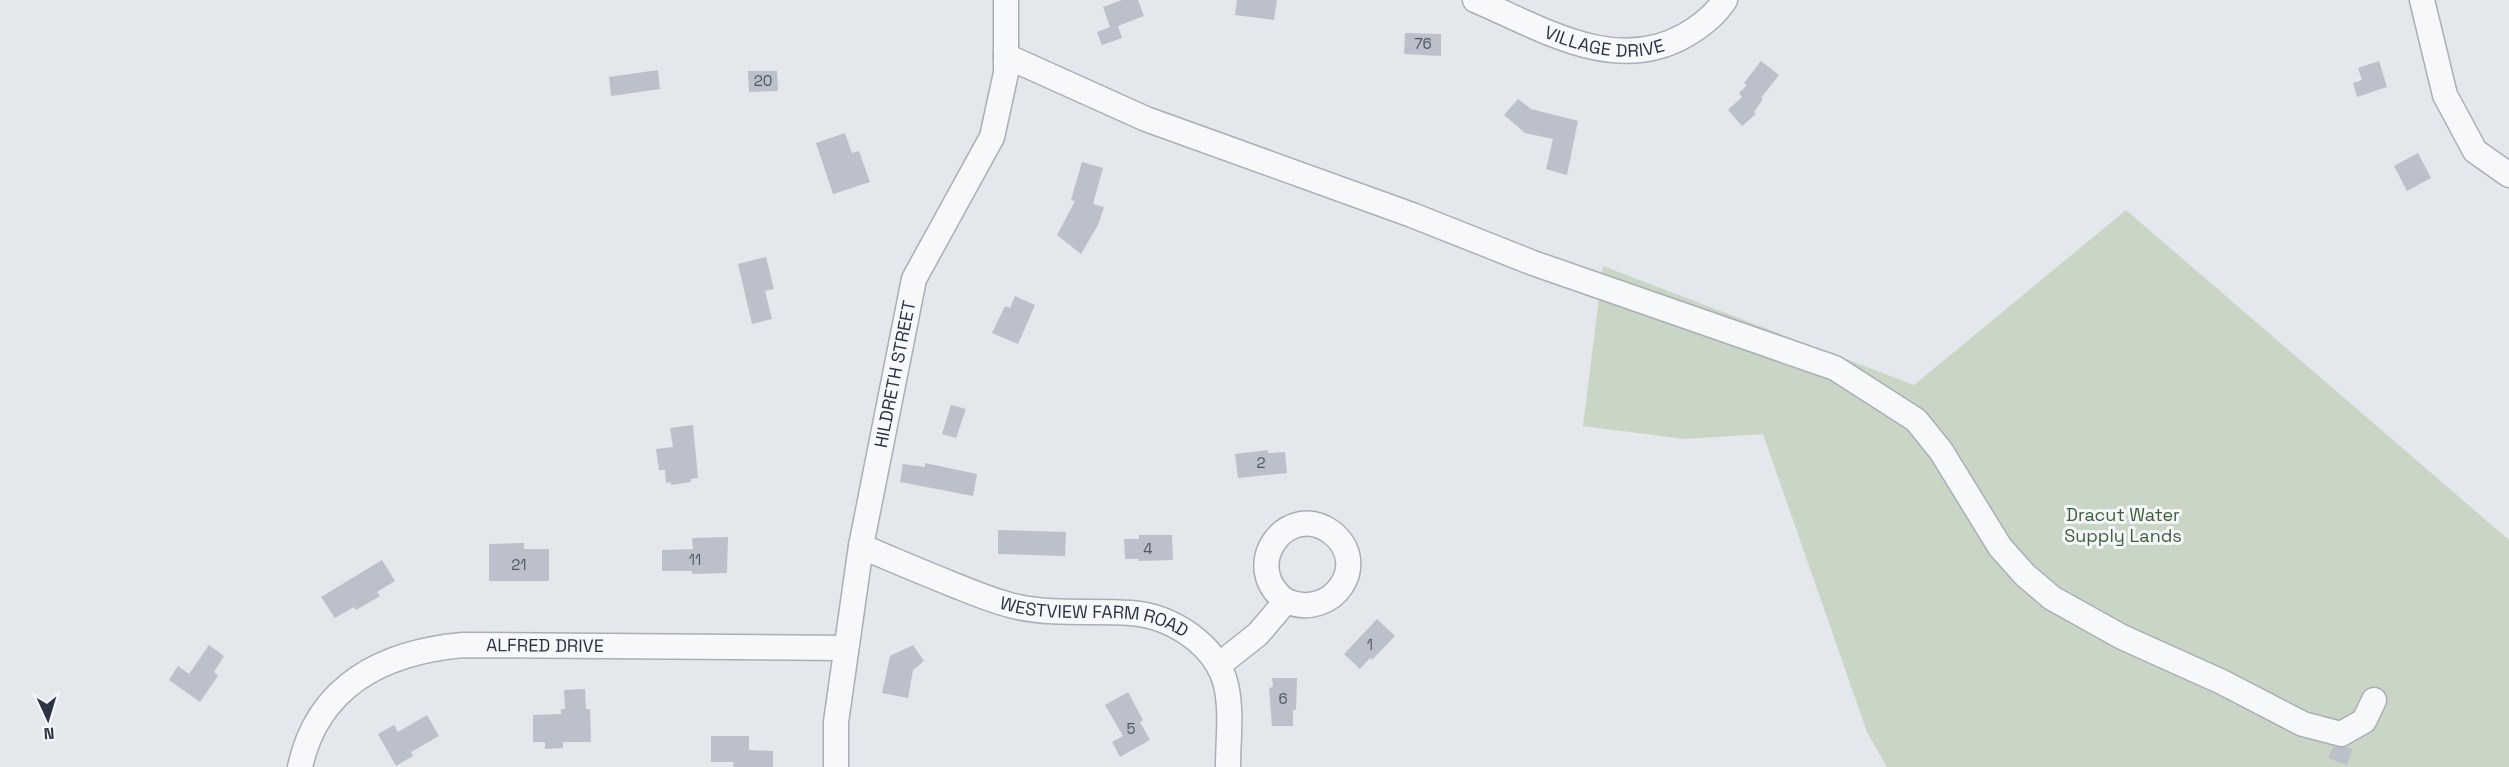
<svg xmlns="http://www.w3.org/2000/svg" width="2509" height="767" font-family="'Space Grotesk',sans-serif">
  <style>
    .green { fill: #c9d6c5 }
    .building { fill: #bbc0ca }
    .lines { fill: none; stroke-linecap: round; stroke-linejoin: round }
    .minor-casing { stroke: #a9aeb7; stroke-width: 27 }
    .minor { stroke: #f7f8fa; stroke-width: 24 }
    .labels { text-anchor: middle; stroke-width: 6; stroke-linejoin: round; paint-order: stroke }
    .number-label { font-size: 15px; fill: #4f5766 }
    .street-label { font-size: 18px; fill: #2b3445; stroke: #f4f6f9 }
    .park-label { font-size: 18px; fill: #3f6138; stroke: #f4f6f9 }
  </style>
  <rect width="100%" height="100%" fill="#e4e7ec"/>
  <!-- green -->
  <path class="green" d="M2126 210 2509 540V767H1887L1867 732 1763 434 1685 439 1583 426 1603 266 1914 385Z"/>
  <!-- building -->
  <path class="building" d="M1122 0H1138L1144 16 1118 26 1122 38 1102 45 1097 32 1110 27 1103 7Z
    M1237 0H1277L1274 20 1235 15Z
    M1405 33 1441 34V56L1404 54Z
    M1761 61 1779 75 1761 98 1763 99 1754 112 1756 114 1742 126 1728 110 1742 97 1739 93 1747 85 1744 83Z
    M2379 61 2387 87 2357 97 2353 83 2362 80 2358 68Z
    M658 70 660 89 611 96 609 77Z
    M748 71H777L778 91 749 92Z
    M1518 99 1531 109 1578 121 1567 175 1546 169 1553 139 1525 133 1504 115Z
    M845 133 852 153 859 151 870 182 833 194 816 143Z
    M2418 153 2431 178 2407 191 2394 166Z
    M1082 162 1103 168 1093 204 1104 207 1098 225 1081 254 1057 235 1075 201 1071 200Z
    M766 257 774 289 765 291 772 319 752 324 738 264Z
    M1015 296 1035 305 1018 344 992 333 1005 306 1010 308Z
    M951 405 966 409 956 438 942 434Z
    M693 425 698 478 691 479V482L671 485V482L666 483 665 470H659L656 449 673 447 670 428Z
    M1268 450V453L1285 452 1287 473 1238 478 1235 454Z
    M925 463 977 474 973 496 900 482 903 464 925 467Z
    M998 530 1066 532 1065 556 998 554Z
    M1139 535H1172L1173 560 1138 561 1139 559H1125L1124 539H1139Z
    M728 537 727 573 692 574V571H662V550L693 549 692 538Z
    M524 543V549H549V581H489V544Z
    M382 560 395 581 377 592 380 596 356 610 354 607 335 618 321 597Z
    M1377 619 1395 636 1372 660 1370 658 1360 669 1344 654Z
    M209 645 224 656 214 672 218 676 200 702 169 680 178 666 189 674Z
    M913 645 924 661 913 670 908 698 882 693 890 656Z
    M1272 678H1297L1296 710H1293V726H1272L1269 688 1273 687Z
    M585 689 586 709H590L591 742H563V748L545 749V742H533V715L561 714V709H565L564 690Z
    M1128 692 1143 720 1140 722 1150 740 1120 757 1112 742 1123 736 1105 705Z
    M427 715 439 736 411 752 413 756 396 766 378 734 394 725 398 732Z
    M711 736H749V750L773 751V767H733L734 762H711Z
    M2333 747H2347L2353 749 2347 765 2328 758Z"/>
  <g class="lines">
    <!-- minor casing -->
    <g class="minor-casing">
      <g id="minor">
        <path id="s1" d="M1475 0C1541 28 1614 75 1684 36 1700 27 1715 15 1725 0"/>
        <path d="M2422 0 2445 95 2475 151 2509 175"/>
        <path d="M1006 56 1146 119 1412 215 1533 263 1835 368 1916 420 1941 451 2000 547 2025 575 2052 598 2122 637 2222 682 2303 724 2341 734 2364 721 2374 700"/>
        <path id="s2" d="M861 546C890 559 920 571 949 583 972 592 994 602 1018 607 1055 615 1093 610 1131 613 1171 616 1216 644 1226 685 1232 711 1228 740 1228 767"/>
        <path d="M1219 665 1258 634 1286 601C1238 566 1288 500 1331 532 1372 563 1333 621 1286 601"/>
        <path id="s3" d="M300 767C318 684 385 652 463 645L846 648"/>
        <path id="s4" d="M836 767V722L861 546 914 279 992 137 1006 73V0"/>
      </g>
    </g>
    <!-- minor -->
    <use href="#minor" class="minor"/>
  </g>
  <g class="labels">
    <!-- number labels -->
    <g class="number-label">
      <text x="1423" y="49">76</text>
      <text x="763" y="86">20</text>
      <text x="1261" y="468">2</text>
      <text x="1148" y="554">4</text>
      <text x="695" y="565">11</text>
      <text x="519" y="570">21</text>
      <text x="1370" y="650">1</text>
      <text x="1283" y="704">6</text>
      <text x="1131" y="734">5</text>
    </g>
    <!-- street labels -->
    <g class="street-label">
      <text dy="6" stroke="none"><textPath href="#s1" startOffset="138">VILLAGE DRIVE</textPath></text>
      <text dy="6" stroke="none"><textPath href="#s4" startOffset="398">HILDRETH STREET</textPath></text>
      <text dy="6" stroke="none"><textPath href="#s2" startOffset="246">WESTVIEW FARM ROAD</textPath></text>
      <text dy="6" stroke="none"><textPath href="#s3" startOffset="302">ALFRED DRIVE</textPath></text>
    </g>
    <!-- park labels -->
    <g class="park-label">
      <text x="2123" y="521">Dracut Water<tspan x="2123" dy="21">Supply Lands</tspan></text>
    </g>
  </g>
  <!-- north arrow -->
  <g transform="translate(48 719) rotate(176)" stroke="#f4f6f9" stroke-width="4.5" paint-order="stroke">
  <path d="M0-4.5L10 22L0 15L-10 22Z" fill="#2b3445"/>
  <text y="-9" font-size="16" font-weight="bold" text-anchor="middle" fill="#2b3445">N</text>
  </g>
</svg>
